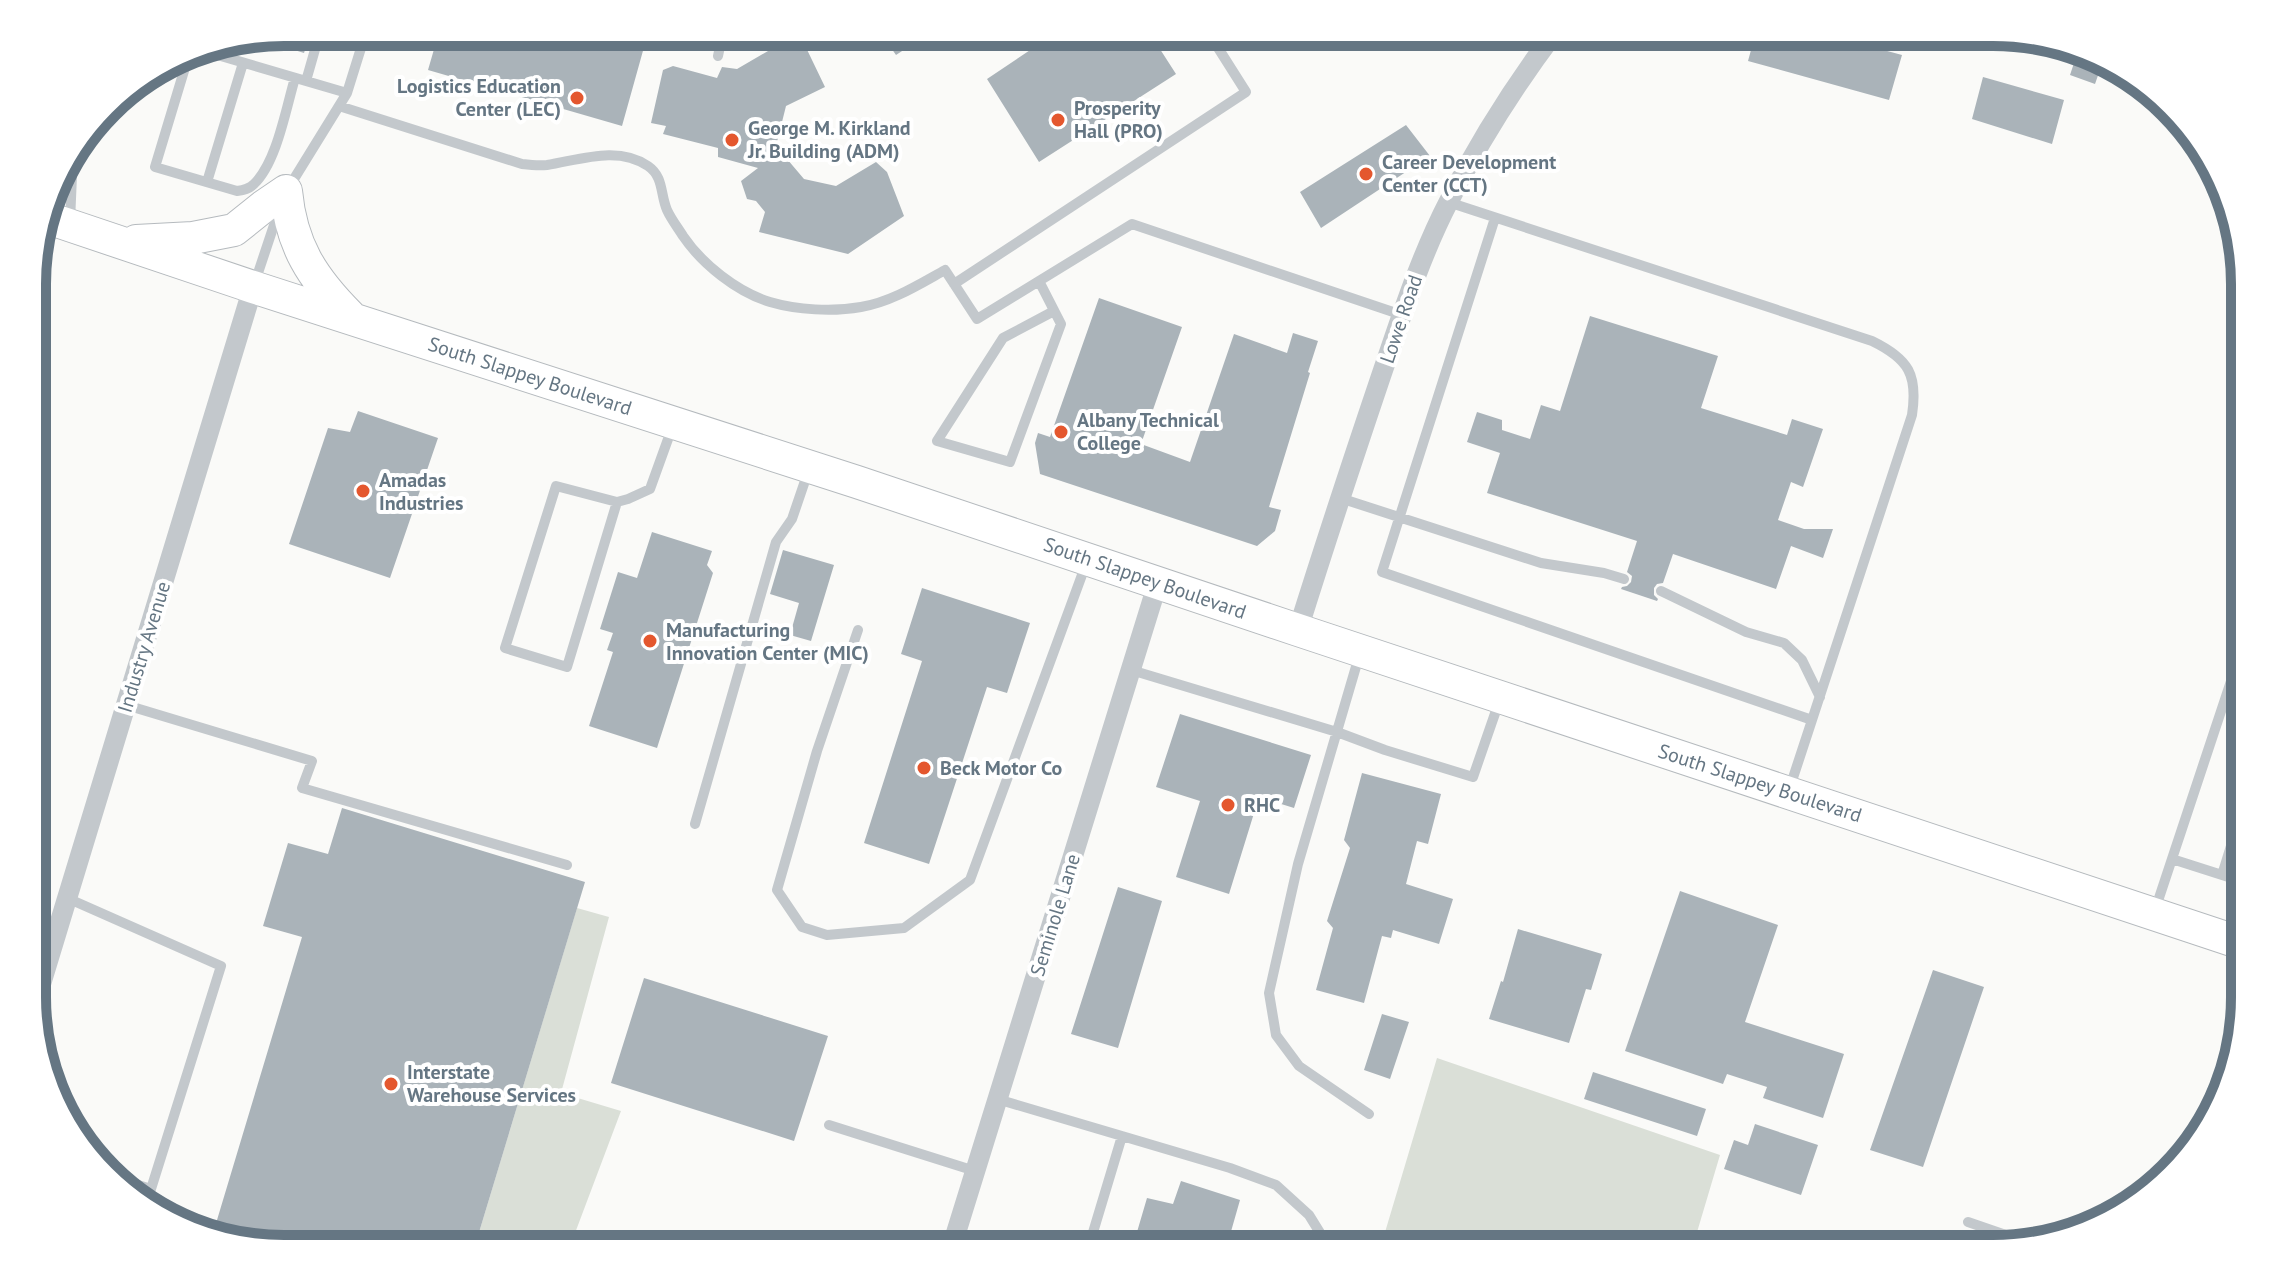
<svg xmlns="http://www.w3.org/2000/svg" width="2277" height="1281" font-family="'PT Sans',sans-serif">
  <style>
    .green { fill: #dadfd7 }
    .building { fill: #aab3b9 }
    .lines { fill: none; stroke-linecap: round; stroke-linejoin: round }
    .primary-casing { stroke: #b5babe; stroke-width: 34 }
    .lane { stroke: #c3c8cc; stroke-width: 10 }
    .street { stroke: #c3c8cc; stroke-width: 20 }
    .primary { stroke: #fff; stroke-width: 32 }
    .poi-dot { fill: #e4572e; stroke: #fff; stroke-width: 3 }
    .labels { text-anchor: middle; stroke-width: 8; stroke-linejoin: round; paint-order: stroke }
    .poi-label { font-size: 20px; font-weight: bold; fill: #657683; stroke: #fff; text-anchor: start }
    .street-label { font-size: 20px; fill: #657683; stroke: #fff }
    .rim { fill: none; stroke: #657683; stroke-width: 10 }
  </style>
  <rect width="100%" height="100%" fill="#fafaf8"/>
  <!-- green -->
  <path class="green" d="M577 908 609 917 561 1093 621 1111 569 1249H474Z
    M1437 1058 1720 1155 1692 1249H1380Z"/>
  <!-- building -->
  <path class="building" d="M284 32H311L304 53 256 38Z
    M439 32H617L646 40 622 126 428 70Z
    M880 32H931L896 55Z
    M1057 32H1149L1176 74 1039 162 987 79Z
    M1756 32H1817L1902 55 1889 100 1748 61Z
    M799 33 825 87 786 106 776 146 804 179 836 186 876 162 887 172 904 216 848 254 759 232 765 212 756 201 747 199 741 181 758 168 718 157V148L663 134 666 126 651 123 663 70 673 66 717 78 722 67 737 69Z
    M2077 54 2103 61 2095 84 2070 75Z
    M1983 77 2064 100 2052 144 1972 119Z
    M1406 125 1430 156 1321 228 1300 192Z
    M1099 298 1182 327 1141 444 1190 462 1234 334 1287 353 1293 333 1318 341 1308 372 1310 373 1269 507 1281 510 1275 531 1257 546 1040 474 1035 443 1038 433 1050 437Z
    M1590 316 1718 356 1701 408 1787 435 1792 419 1823 429 1803 487 1791 482 1778 520 1804 529H1833L1823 558 1791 546 1776 589 1673 554 1663 583 1657 584 1654 588V595L1658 599 1657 601 1621 589 1622 587 1627 586 1631 582 1632 576 1627 572 1637 541 1487 493 1500 453 1467 442 1477 412 1502 420V430L1530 439 1541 405 1560 411Z
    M358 411 438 438 390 578 289 544 328 428 350 432Z
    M652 532 712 551 707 565 713 573 657 748 589 726 613 652 607 650 613 633 600 629 618 572 637 578Z
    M783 550 834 565 811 641 790 635 799 603 770 594Z
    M922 588 1030 623 1007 693 987 687 929 864 864 843 922 661 901 654Z
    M1180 714 1311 755 1294 808 1259 797 1229 894 1176 877 1200 801 1156 787Z
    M1362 773 1441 794 1428 844 1417 841 1406 884 1453 899 1439 944 1393 930 1391 938 1382 936 1364 1003 1316 990 1333 928 1327 921 1350 848 1344 840Z
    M342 808 585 882 474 1249H283L214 1230 302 937 263 926 288 843 328 854Z
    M1118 887 1162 901 1118 1048 1071 1034Z
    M1680 891 1778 925 1745 1022 1844 1054 1823 1118 1763 1098 1767 1087 1727 1074 1723 1084 1625 1051Z
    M1518 929 1602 954 1591 990 1586 989 1569 1043 1489 1019 1501 981 1503 982Z
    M1933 970 1984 987 1923 1167 1870 1150Z
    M644 978 828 1036 794 1141 611 1083Z
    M1382 1014 1409 1022 1390 1079 1364 1070Z
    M1593 1072 1706 1109 1697 1136 1584 1099Z
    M1755 1124 1818 1145 1801 1195 1724 1169 1734 1140 1748 1145Z
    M1181 1181 1240 1200 1226 1249H1132L1147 1198 1173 1204Z"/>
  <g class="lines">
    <!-- primary casing -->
    <g class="primary-casing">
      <path id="primary" d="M45 217 253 287 857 482 1298 630 2244 944
        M136 241 193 238 234 230 264 206 286 191C291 245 312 278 350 316"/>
    </g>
    <!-- lane -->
    <path class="lane" d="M197 49 347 93
      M190 51 155 167 237 191C244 190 249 189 254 184 277 162 286 108 295 78
      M718 56 723 32
      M306 81 320 32
      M339 106 522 164C530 165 539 166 547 165 579 160 618 145 648 166 664 177 660 194 667 210 671 219 678 228 683 236 702 264 737 292 770 302 797 310 833 312 861 307 891 302 918 285 945 270L977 319 1132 224 1402 315
      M207 182 243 63
      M289 187 347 93 366 32
      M1448 202 1872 341C1909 359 1918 375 1912 415L1812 720 1382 572 1495 218
      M70 222 73 152
      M1039 281 1061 324 1010 462 937 441 1003 338 1054 311
      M954 284 1246 92 1208 32
      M254 285 278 213
      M1340 498 1541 563 1604 573 1624 579
      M617 502 567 667 505 648 556 486 617 502 628 499 650 489 672 428
      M1661 591 1746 632 1784 643 1802 660 1820 697
      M858 630 817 751 777 890 802 927 827 935 904 928 970 880 1086 564
      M1360 653 1298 864 1269 993 1276 1035 1299 1066 1369 1114
      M1131 670 1337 732 1385 750 1473 777 1499 702
      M126 705 312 761 302 788 567 865
      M1789 790 1812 720
      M695 824 776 542 792 519 808 472
      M2172 859 2244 882
      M2222 875 2244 804
      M67 898 221 966 151 1189 119 1179
      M2155 910 2244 642
      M997 1099 1230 1168 1276 1185 1309 1215 1330 1249
      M829 1125 975 1171
      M1968 1222 2029 1243
      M1088 1249 1122 1136"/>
    <!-- street -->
    <path class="street" d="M1298 630C1324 547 1351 465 1379 382 1400 321 1419 259 1449 201 1479 142 1515 85 1555 32
      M34 1007 253 287
      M951 1249 1158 582"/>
    <!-- primary -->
    <use href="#primary" class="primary"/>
  </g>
  <!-- markers -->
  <g class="poi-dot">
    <circle cx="577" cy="98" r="8"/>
    <circle cx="1058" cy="120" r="8"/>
    <circle cx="732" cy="140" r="8"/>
    <circle cx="1366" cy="174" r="8"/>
    <circle cx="1061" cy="432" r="8"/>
    <circle cx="363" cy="491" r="8"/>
    <circle cx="650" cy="641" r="8"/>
    <circle cx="924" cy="768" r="8"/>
    <circle cx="1228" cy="805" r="8"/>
    <circle cx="391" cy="1084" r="8"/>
  </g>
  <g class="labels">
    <!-- poi labels -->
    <g class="poi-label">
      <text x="561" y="93" text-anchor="end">Logistics Education<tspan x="561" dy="23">Center (LEC)</tspan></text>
      <text x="1074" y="115">Prosperity<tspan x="1074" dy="23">Hall (PRO)</tspan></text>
      <text x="748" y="135">George M. Kirkland<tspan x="748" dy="23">Jr. Building (ADM)</tspan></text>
      <text x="1382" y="169">Career Development<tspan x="1382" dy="23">Center (CCT)</tspan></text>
      <text x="1077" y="427">Albany Technical<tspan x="1077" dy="23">College</tspan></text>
      <text x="379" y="487">Amadas<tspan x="379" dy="23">Industries</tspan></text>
      <text x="666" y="637">Manufacturing<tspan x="666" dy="23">Innovation Center (MIC)</tspan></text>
      <text x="940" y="775">Beck Motor Co</text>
      <text x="1244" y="812">RHC</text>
      <text x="407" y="1079">Interstate<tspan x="407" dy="23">Warehouse Services</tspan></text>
    </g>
    <!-- street labels -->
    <g class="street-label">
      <text transform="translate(1401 319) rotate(-71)" y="7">Lowe Road</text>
      <text transform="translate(530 376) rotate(18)" y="7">South Slappey Boulevard</text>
      <text transform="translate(1145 578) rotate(19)" y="7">South Slappey Boulevard</text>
      <text transform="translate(144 647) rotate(-73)" y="7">Industry Avenue</text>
      <text transform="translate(1760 783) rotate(18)" y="7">South Slappey Boulevard</text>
      <text transform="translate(1055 915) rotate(-73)" y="7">Seminole Lane</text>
    </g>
  </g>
  <!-- crop -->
  <path d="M0 0H2277V1281H0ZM284 46H1993A238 238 0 0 1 2231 284V997A238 238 0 0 1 1993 1235H284A238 238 0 0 1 46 997V284A238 238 0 0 1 284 46Z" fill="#fff" fill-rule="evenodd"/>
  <path class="rim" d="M284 46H1993A238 238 0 0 1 2231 284V997A238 238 0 0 1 1993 1235H284A238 238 0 0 1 46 997V284A238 238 0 0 1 284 46Z"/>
</svg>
